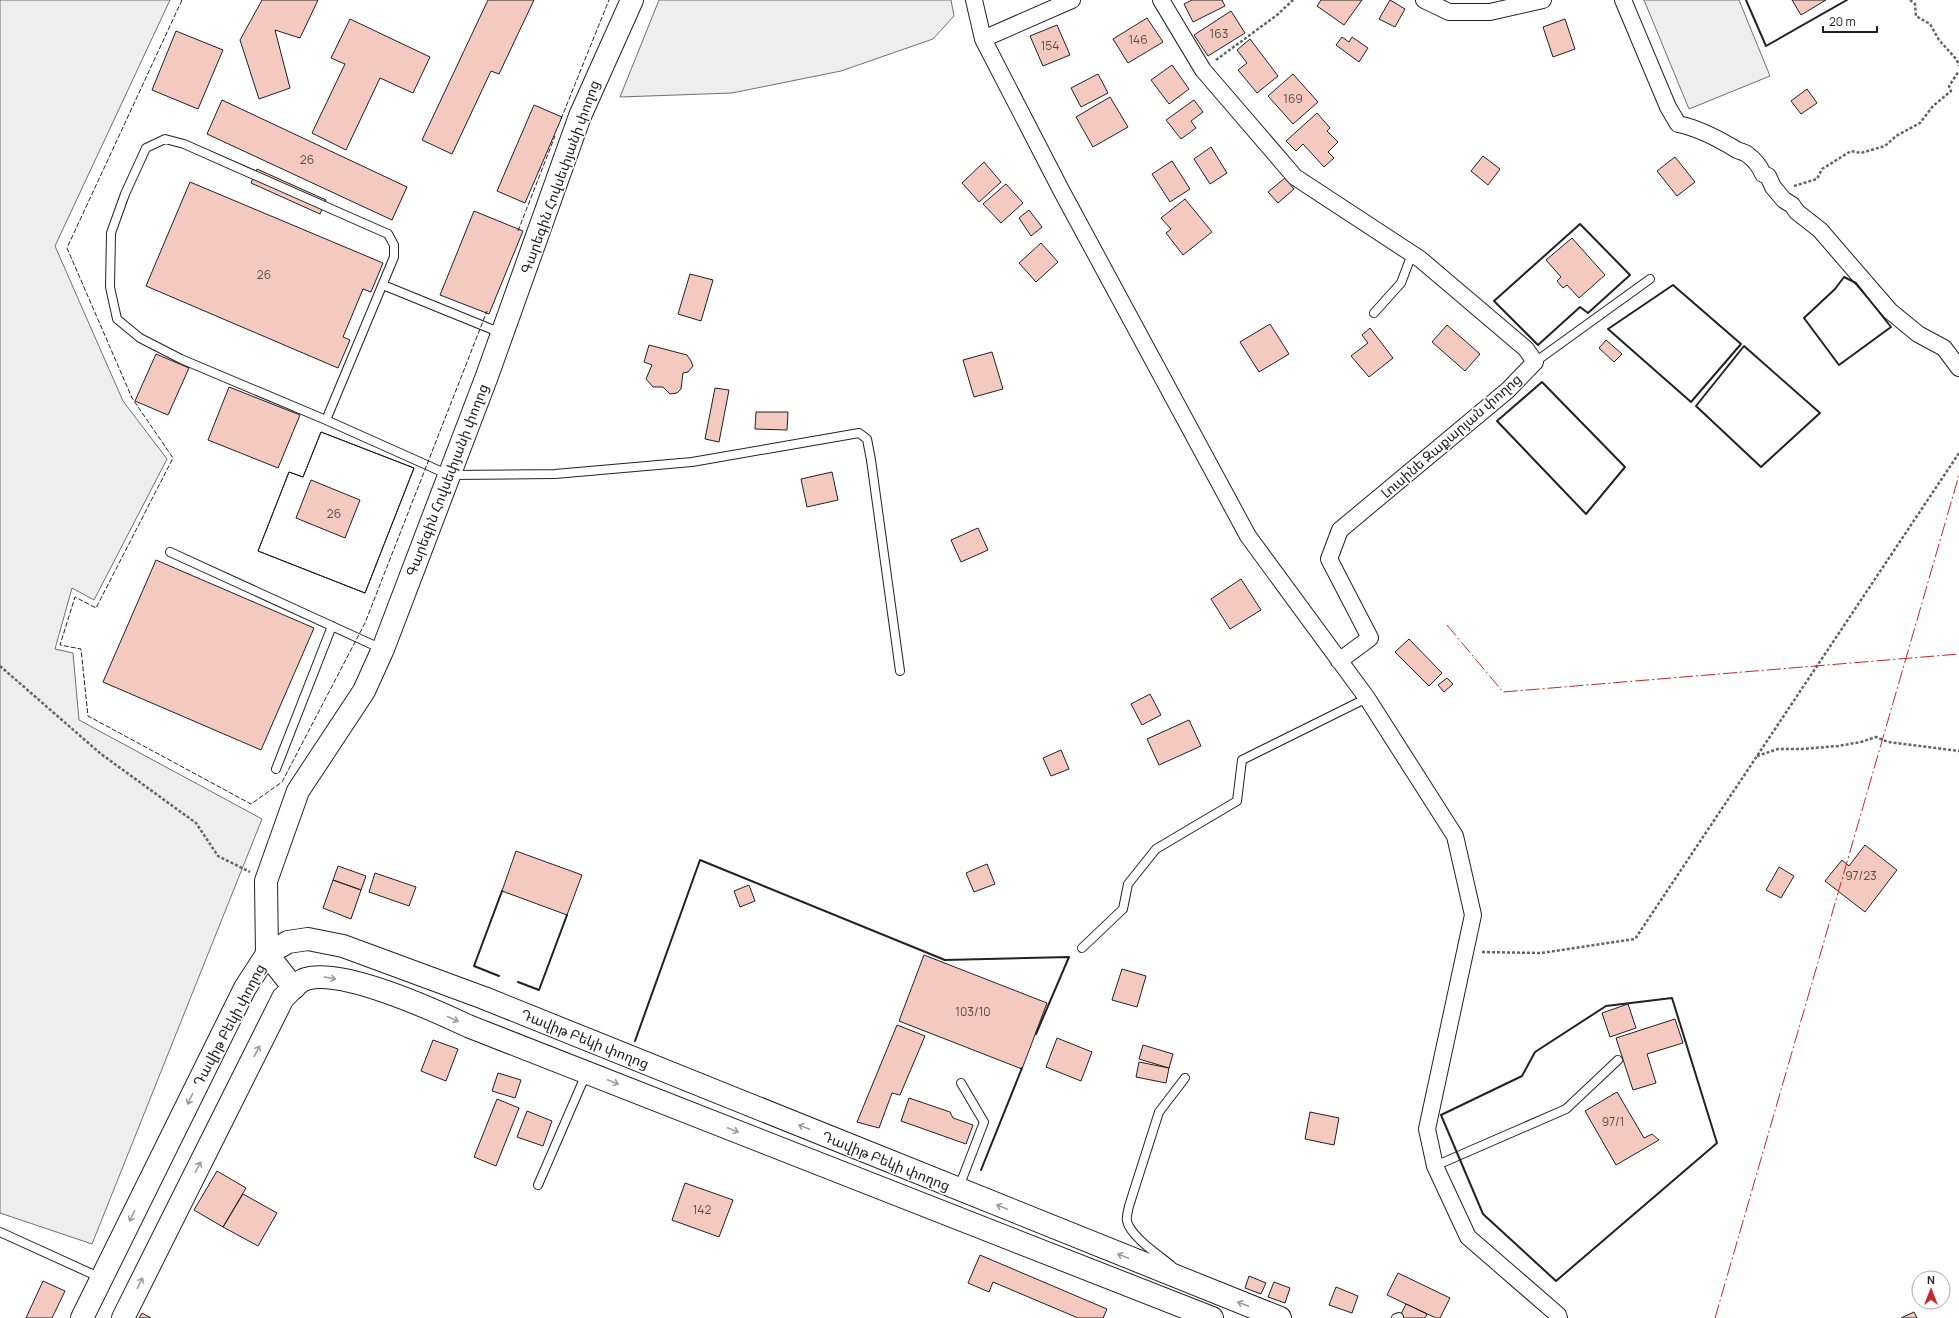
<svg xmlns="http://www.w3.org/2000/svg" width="1959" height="1318" font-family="Manrope,'Noto Sans Armenian',sans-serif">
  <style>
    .green { fill: #eee; stroke: #6f6f6f }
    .building { fill: #f3c9c0; stroke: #222; fill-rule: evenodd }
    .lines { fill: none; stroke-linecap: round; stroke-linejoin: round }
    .lane-casing { stroke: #222; stroke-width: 10 }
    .street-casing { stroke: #222; stroke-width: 18 }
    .secondary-casing { stroke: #222; stroke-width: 24 }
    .primary-casing { stroke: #222; stroke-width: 24 }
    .path { stroke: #646464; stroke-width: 2.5; stroke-dasharray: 3 2; stroke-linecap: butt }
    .lane { stroke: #fff; stroke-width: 8 }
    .street { stroke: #fff; stroke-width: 16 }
    .secondary { stroke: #fff; stroke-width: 22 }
    .primary { stroke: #fff; stroke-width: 22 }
    .fence { stroke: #222; stroke-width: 1; stroke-dasharray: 5 2; stroke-linecap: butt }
    .wall { stroke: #222; stroke-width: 2 }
    .power { stroke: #c62828; stroke-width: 1; stroke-dasharray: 14 3 2 3; stroke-linecap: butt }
    .oneway { stroke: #9c9c9c }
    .labels { text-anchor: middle; stroke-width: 3; stroke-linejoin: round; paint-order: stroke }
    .number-label { font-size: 12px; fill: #564c4a }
    .street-label { font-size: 14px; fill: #222; stroke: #fff }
  </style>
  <rect width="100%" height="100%" fill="#fff"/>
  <!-- green -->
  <path class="green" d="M0 0H170L55 246 123 401 167 459 94 600 72 588 55 649 73 653 79 720 262 819 92 1244 0 1213Z
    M659 0H951L954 16 933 39 841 71 732 93 620 97Z
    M1644 0H1739L1770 76 1689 109Z"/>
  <!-- building -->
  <path class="building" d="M262 0H318L300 38 275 30 290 88 259 99 240 40Z
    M488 0H534L499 74 491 71 452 154 422 140Z
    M1192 0H1222L1225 6 1193 22 1184 4Z
    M1321 0H1362L1344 25 1317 6Z
    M1390 0 1405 9 1395 27 1379 19Z
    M1792 0H1826L1801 15Z
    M1231 11 1245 33 1208 56 1194 35Z
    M1147 18 1163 42 1128 63 1113 39Z
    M350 19 430 57 413 93 380 78 346 150 312 133 345 64 331 58Z
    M1565 19 1575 49 1553 57 1543 27Z
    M1057 25 1070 55 1043 66 1030 36Z
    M176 31 223 50 198 109 152 90Z
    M1342 37 1349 42 1352 37 1368 48 1359 62 1336 45Z
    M1250 39 1278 76 1257 93 1238 70 1247 63 1237 50Z
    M1172 65 1189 89 1169 104 1151 80Z
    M1098 74 1108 93 1081 107 1071 88Z
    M1293 74 1318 102 1293 124 1268 96Z
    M1807 89 1817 103 1801 114 1791 101Z
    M1110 97 1128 127 1093 147 1076 117Z
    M222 100 407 187 392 220 207 134Z
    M1194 100 1203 112 1191 121 1196 128 1181 139 1166 120Z
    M534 105 562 117 525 203 497 191Z
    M1317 113 1330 128 1327 131 1338 142 1328 152 1334 158 1324 167 1303 144 1296 151 1286 141Z
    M1211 147 1227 173 1210 184 1194 159Z
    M1483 156 1500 169 1488 185 1471 171Z
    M1675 157 1695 182 1677 196 1657 171Z
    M1172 161 1190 189 1170 202 1152 174Z
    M984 162 1001 182 979 202 962 183Z
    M257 169 326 200 320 214 251 183Z
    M1285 178 1294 189 1278 203 1268 192Z
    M190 182 383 263 371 292 363 289 343 337 350 340 338 368 146 286Z
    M1006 184 1023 203 1001 223 983 204Z
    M1185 199 1212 232 1183 255 1166 233 1171 229 1161 218Z
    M1029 210 1042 227 1031 236 1019 218Z
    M474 211 523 231 489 314 440 295Z
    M1572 238 1605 275 1579 298 1567 285 1563 288 1557 281 1561 277 1546 260Z
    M1041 243 1058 262 1036 282 1019 263Z
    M690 274 713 280 701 321 678 314Z
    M1270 324 1289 354 1259 372 1240 342Z
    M1447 325 1480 354 1465 371 1432 342Z
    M1370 328 1393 358 1369 377 1351 356 1368 343 1362 335Z
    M1606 340 1622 354 1614 362 1599 348Z
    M649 345 687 355 691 361 693 366 688 372 683 373 681 389 677 393 670 394 663 387H653L646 379 652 365 644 362Z
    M992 352 1003 389 974 397 963 360Z
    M156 354 189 368 168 415 135 401Z
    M229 387 300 415 278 468 208 440Z
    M715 388 729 390 719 442 705 439Z
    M756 412H788L787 430 755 429Z
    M321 432 414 468 365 593 258 551 289 472 303 477ZM311 480 360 500 345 538 296 518Z
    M321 432 414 468 365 593 258 551 289 472 303 477Z
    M832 472 838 500 807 507 801 479Z
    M978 528 988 550 961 562 951 540Z
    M156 560 314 628 261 750 103 682Z
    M1241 579 1261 610 1230 629 1211 599Z
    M1409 639 1442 673 1429 686 1395 652Z
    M1447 678 1453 684 1444 692 1438 685Z
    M1150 694 1161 715 1142 725 1131 704Z
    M1189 720 1201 746 1159 765 1147 739Z
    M1061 750 1069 769 1051 776 1043 758Z
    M1865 845 1897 870 1865 912 1825 881 1842 860 1849 866Z
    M516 851 582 875 567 915 502 891Z
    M987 864 995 884 974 892 966 873Z
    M338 866 366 876 361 890 333 880Z
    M1779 867 1794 876 1781 898 1766 890Z
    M375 873 416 887 409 906 369 892Z
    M333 880 361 890 351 919 323 908Z
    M749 885 755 901 740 907 734 891Z
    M924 955 1047 1003 1022 1069 899 1021Z
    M1122 969 1146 976 1137 1007 1112 1000Z
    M1628 1004 1636 1028 1610 1037 1602 1013Z
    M1675 1019 1683 1043 1647 1054 1656 1083 1633 1090 1616 1038Z
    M897 1025 925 1036 900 1095 892 1093 879 1128 857 1122Z
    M1057 1038 1092 1052 1081 1081 1046 1067Z
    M433 1040 458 1049 446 1081 421 1071Z
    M1143 1045 1173 1054 1169 1068 1139 1059Z
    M1139 1062 1169 1068 1166 1083 1136 1077Z
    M498 1073 521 1080 515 1098 492 1091Z
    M1617 1092 1644 1138 1652 1134 1659 1140 1616 1165 1585 1111Z
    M909 1098 950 1112 953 1118 973 1125 966 1144 901 1121Z
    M497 1099 519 1108 496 1166 474 1157Z
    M527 1111 552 1121 543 1146 517 1137Z
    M1310 1112 1339 1118 1334 1145 1305 1139Z
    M217 1171 246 1188 223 1227 194 1210Z
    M685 1183 733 1200 719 1237 672 1220Z
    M243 1194 277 1213 258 1246 223 1227Z
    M980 1255 1107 1309 1103 1318H1078L993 1282 989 1292 968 1283Z
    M1398 1273 1450 1298 1440 1318H1436L1387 1295Z
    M1249 1276 1266 1283 1261 1294 1245 1288Z
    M43 1281 65 1291 52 1318H26Z
    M1274 1282 1290 1288 1285 1303 1268 1297Z
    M1336 1287 1358 1296 1352 1313 1329 1305Z
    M1406 1304 1427 1314 1425 1318H1399Z
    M1914 1312 1917 1318H1901Z
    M142 1313 151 1318H139Z"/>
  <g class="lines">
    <!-- lane casing -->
    <g class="lane-casing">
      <path id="lane" d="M383 285 501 333
        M1374 313 1401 283 1412 254
        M1535 362 1650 279
        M326 420 394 257V245L388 234 184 144 165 139 146 148 125 194 111 233 110 287 117 319 140 338 181 359 326 420 449 475 555 474 692 462 859 433 867 439 871 460 900 671
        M170 552 382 649
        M276 769 332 626
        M1082 948 1123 909 1128 884 1156 849 1237 801 1242 760 1367 698
        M1435 1166 1566 1109 1618 1060
        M538 1185 586 1074
        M959 1187 984 1122 961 1083
        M0 1232 101 1278
        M1172 1266C1160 1256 1130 1236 1127 1221 1126 1217 1128 1211 1129 1206L1159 1112 1185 1078
        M1396 1318 1399 1317"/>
    </g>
    <!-- street casing -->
    <g class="street-casing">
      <path id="street" d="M974 0 983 39 1061 190 1248 536 1367 698 1455 836 1473 915 1427 1129 1435 1166 1468 1237 1558 1315 1559 1318
        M1161 0 1203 70 1295 177 1420 259 1526 349 1535 362 1508 390 1340 530 1329 559 1370 638 1339 661
        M1424 0 1449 12H1490L1543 0
        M1623 0 1668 107 1678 124C1699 128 1719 139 1737 150 1741 152 1745 152 1748 155 1755 160 1760 167 1763 174L1768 176 1773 187 1784 200 1792 205 1797 212 1820 230 1890 311 1918 334 1944 348 1959 368
        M983 39 1072 0"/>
    </g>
    <!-- secondary casing -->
    <g class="secondary-casing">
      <path id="secondary" d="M294 988 267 954 266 881 298 791 364 691 383 649 487 376 580 116 632 0"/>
    </g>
    <!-- primary casing -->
    <g class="primary-casing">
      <path id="primary" d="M82 1318 245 988 267 954 288 942 308 939 343 946 484 998 1280 1318
        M123 1318 283 998C289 993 298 981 306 979 342 968 434 1010 468 1026L1212 1318"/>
    </g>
    <!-- path -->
    <path class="path" d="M1910 0 1915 4 1916 16 1930 24 1939 40 1957 60 1959 66
      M1216 60 1277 15 1293 0
      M1794 186 1817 179 1822 169 1851 151 1861 153 1885 146 1896 136 1920 123 1933 106 1951 91 1949 86 1959 71
      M0 666 101 754 196 823 218 856 250 872
      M1757 756 1778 749H1802L1838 746 1861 742 1876 737 1888 742 1959 751
      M1482 952 1541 953 1635 939 1959 453"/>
    <!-- lane -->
    <use href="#lane" class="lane"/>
    <!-- street -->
    <use href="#street" class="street"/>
    <!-- secondary -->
    <use href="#secondary" class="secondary"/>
    <!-- primary -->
    <use href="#primary" class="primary"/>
    <!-- fence -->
    <path class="fence" d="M182 0 67 248 132 398 173 458 96 608 75 597 60 645 81 649 88 716 251 804 282 782 365 623 487 311
      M561 119 609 0
      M518 231 555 136"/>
    <!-- wall -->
    <path class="wall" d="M1746 0 1766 46 1847 0
      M1580 224 1630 275 1588 313 1580 307 1538 345 1494 301Z
      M1844 277 1856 283 1891 327 1839 365 1804 318 1835 289Z
      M1673 285 1741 344 1691 402 1608 329Z
      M1744 346 1820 413 1761 467 1696 406Z
      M1542 382 1625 467 1586 514 1497 421Z
      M499 976 474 966 502 891
      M518 982 539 990 567 915
      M1672 998 1717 1143 1556 1281 1483 1214 1441 1115 1522 1076 1535 1052 1606 1006Z
      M635 1041 700 860 945 960 1069 957 1036 1034
      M981 1170 1022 1068"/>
    <!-- power -->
    <path class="power" d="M1447 625 1503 692 1959 654
      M1715 1318 1959 475"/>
  </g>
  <!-- one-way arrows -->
  <defs><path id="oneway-shaft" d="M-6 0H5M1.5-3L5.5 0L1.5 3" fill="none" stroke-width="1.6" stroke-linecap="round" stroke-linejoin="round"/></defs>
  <g class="oneway">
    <use href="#oneway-shaft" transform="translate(330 978) rotate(10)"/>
    <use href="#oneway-shaft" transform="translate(453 1019) rotate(24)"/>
    <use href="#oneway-shaft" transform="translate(257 1051) rotate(-63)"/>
    <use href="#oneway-shaft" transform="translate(613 1082) rotate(22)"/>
    <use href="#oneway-shaft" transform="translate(190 1099) rotate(116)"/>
    <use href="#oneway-shaft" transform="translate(804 1127) rotate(-158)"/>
    <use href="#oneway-shaft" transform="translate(733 1130) rotate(22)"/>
    <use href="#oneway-shaft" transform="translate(198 1167) rotate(-63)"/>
    <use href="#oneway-shaft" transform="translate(1002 1207) rotate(-158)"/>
    <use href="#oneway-shaft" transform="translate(132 1216) rotate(116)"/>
    <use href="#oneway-shaft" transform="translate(1123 1256) rotate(-158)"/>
    <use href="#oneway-shaft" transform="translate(140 1283) rotate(-63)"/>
    <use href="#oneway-shaft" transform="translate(1243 1304) rotate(-159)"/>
  </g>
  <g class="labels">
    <!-- number labels -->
    <g class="number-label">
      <text x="1219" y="38">163</text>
      <text x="1138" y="44">146</text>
      <text x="1050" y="50">154</text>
      <text x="1293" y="103">169</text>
      <text x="307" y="164">26</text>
      <text x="264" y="279">26</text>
      <text x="334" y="518">26</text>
      <text x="1861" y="880">97/23</text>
      <text x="973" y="1016">103/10</text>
      <text x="1613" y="1126">97/1</text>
      <text x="702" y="1214">142</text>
    </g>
    <!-- street labels -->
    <g class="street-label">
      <text transform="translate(560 177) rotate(-70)" y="5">Գարեգին Հովսեփյանի փողոց</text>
      <text transform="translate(1451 436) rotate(-41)" y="5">Լուսինե Զաքարյան փողոց</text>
      <text transform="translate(447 480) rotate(-69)" y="5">Գարեգին Հովսեփյանի փողոց</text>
      <text transform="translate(229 1025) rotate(-62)" y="5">Դավիթ Բեկի փողոց</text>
      <text transform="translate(585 1039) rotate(22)" y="5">Դավիթ Բեկի փողոց</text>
      <text transform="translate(886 1161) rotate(22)" y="5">Դավիթ Բեկի փողոց</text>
    </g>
  </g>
  <!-- north arrow -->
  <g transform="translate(1931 1290)"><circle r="19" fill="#ffffff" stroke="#a7a7a7"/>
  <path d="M0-3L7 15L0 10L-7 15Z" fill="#c62828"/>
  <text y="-6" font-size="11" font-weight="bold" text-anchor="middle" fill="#222222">N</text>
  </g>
  <!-- scale -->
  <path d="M1823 26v6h54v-6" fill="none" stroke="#222222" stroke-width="2"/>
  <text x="1829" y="26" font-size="12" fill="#222222" stroke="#ffffff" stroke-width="3" paint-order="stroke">20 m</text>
</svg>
